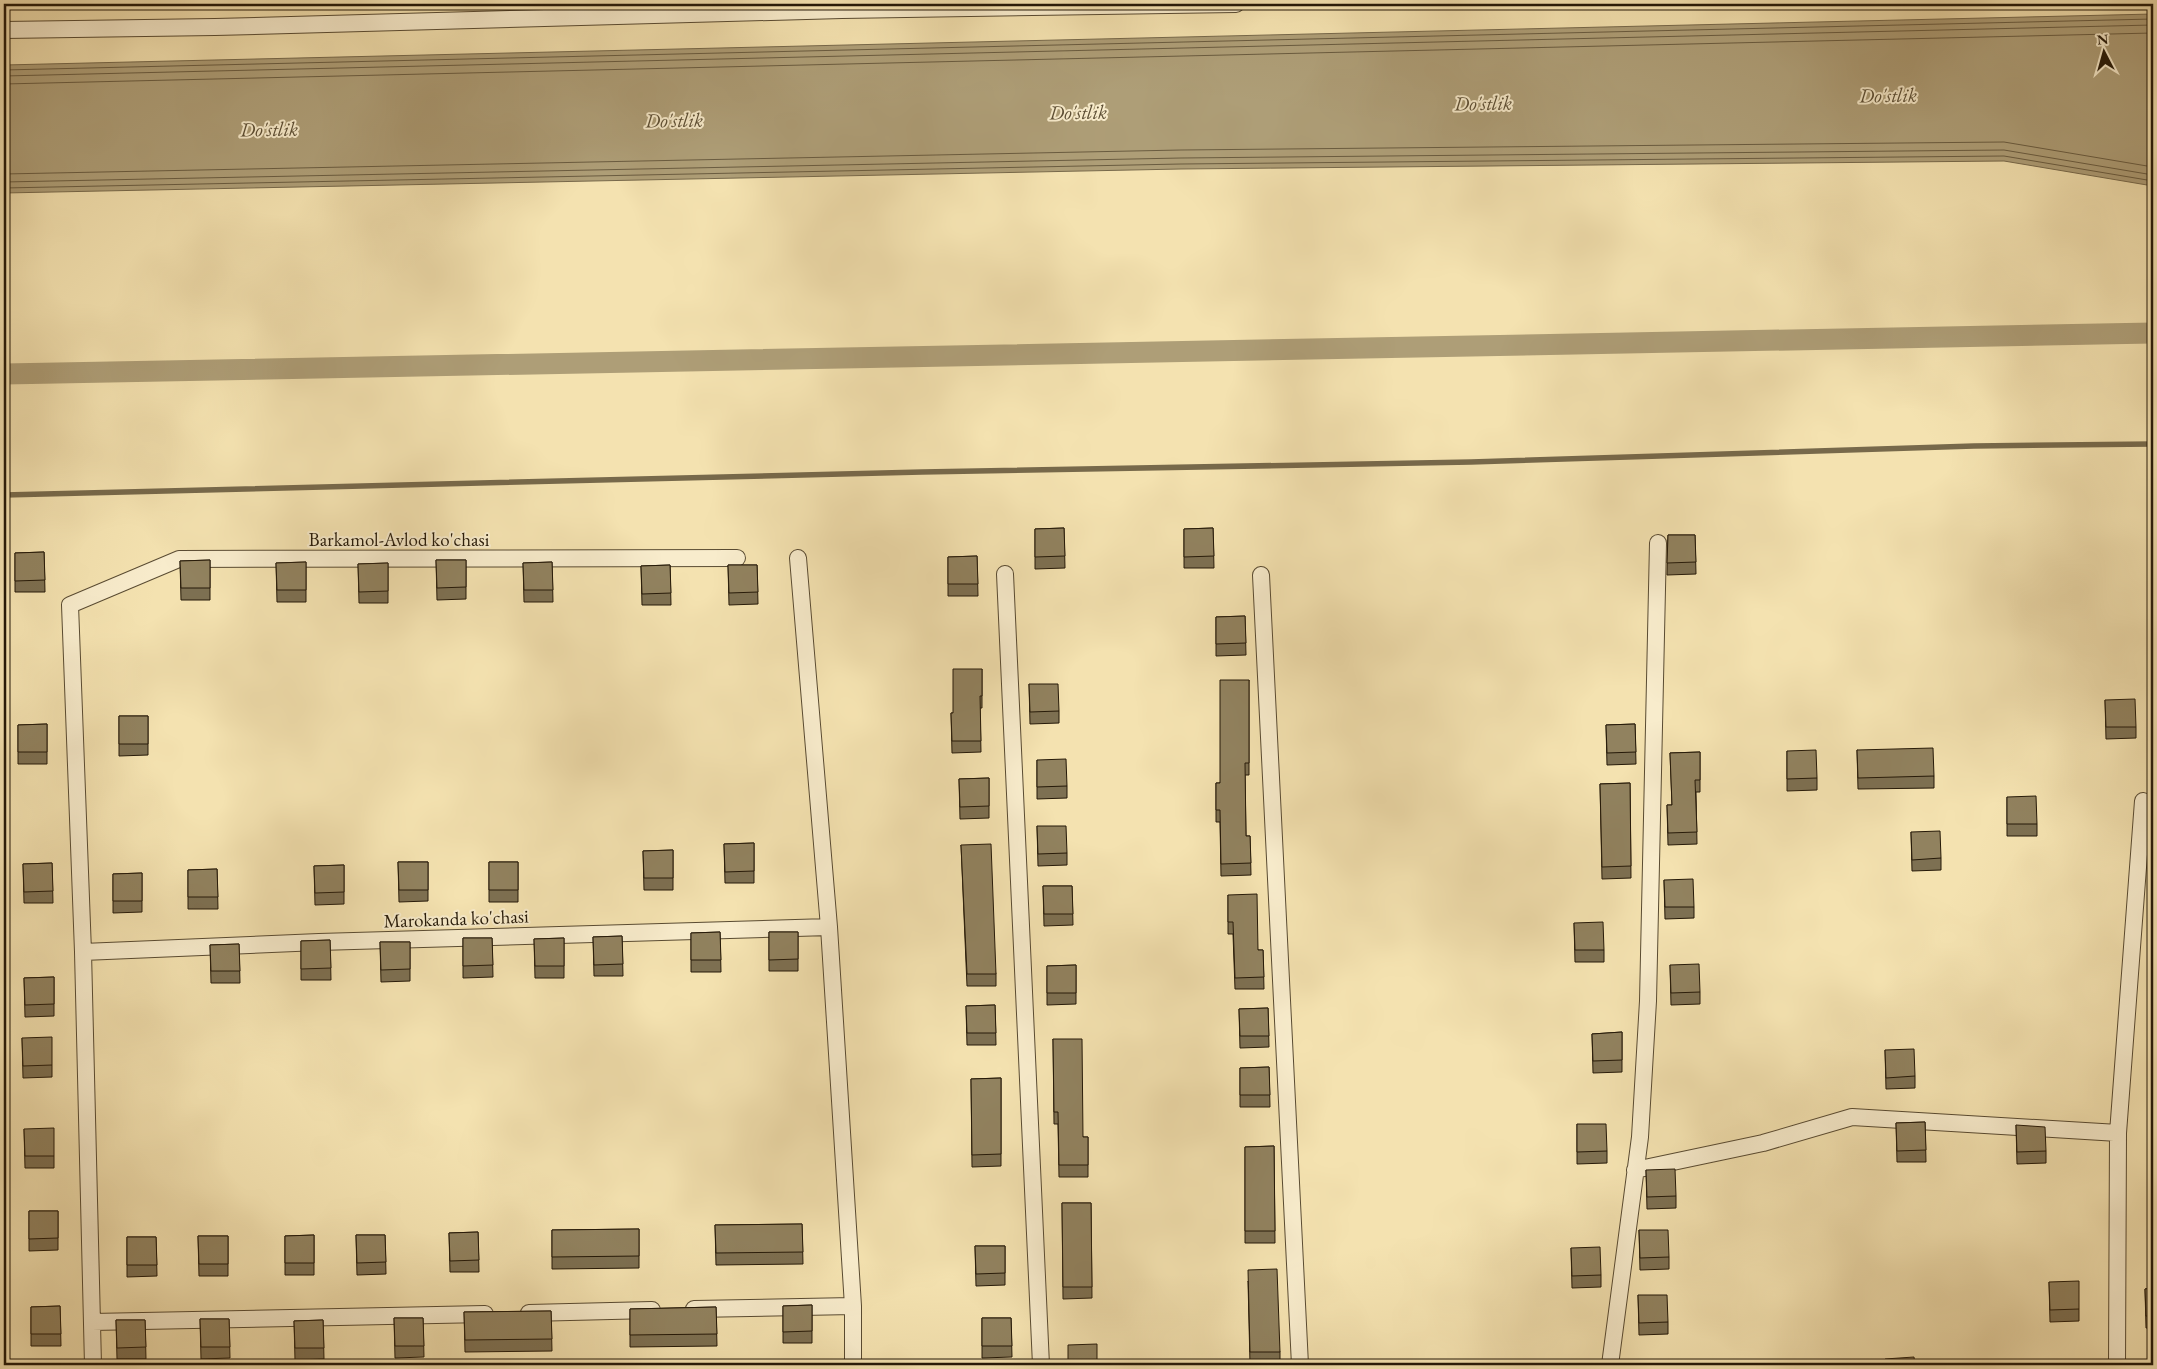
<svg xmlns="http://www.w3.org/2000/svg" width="2157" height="1369" font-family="'EB Garamond',serif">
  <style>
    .water { fill: #ae9e77; stroke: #77694b }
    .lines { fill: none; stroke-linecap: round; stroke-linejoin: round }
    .shore { stroke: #6a5c40; stroke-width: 1 }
    .stream { stroke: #77694b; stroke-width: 5.5 }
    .canal { stroke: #ae9e77; stroke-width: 21 }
    .minor-casing { stroke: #594b32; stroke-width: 18 }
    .minor { stroke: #f8eccc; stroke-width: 16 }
    .wall { fill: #7d7052; stroke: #251908 }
    .building { fill: #91825f; stroke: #251908 }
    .labels { text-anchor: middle; stroke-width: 4; stroke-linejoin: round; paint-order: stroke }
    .street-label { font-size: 19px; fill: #251908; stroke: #f8eccc }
    .water-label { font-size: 20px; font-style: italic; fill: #5c4e34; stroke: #f8eccc }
  </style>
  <rect width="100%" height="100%" fill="#f4e2b0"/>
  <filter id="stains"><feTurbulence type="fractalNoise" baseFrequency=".004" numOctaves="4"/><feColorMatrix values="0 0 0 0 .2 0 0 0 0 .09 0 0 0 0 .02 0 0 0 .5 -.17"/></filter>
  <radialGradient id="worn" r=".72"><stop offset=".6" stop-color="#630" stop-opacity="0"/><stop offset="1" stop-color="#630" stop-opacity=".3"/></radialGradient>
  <!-- water -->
  <path class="water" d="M2153 14V186L2004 161 1181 169 4 193V65Z"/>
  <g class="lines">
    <!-- shore -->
    <path class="shore" d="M4 70 2153 19
      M4 76 2153 25
      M4 84 2153 33
      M4 174 1181 150 2004 142 2153 167
      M4 182 1181 158 2004 150 2153 175
      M4 188 1181 164 2004 156 2153 181"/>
    <!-- stream -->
    <path class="stream" d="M4 495 922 472 1471 462 1974 446 2153 444"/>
    <!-- canal -->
    <path class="canal" d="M4 374 2153 333"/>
    <!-- minor casing -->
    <g class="minor-casing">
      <path id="minor" d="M4 30 215 27 842 10 1236 4
        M798 558 829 927 853 1306V1365
        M1005 574 1041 1365
        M1261 575 1300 1365
        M83 952 319 942 829 927
        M1635 1170 1763 1143 1852 1117 2118 1133
        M694 1309 853 1306
        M529 1313 652 1310
        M92 1322 485 1314
        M93 1365 83 952 70 605 179 559 737 558
        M1610 1365 1640 1137 1648 1001 1658 543
        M2117 1365 2118 1133 2143 801"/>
    </g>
    <!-- minor -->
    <use href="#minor" class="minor"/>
  </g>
  <!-- wall -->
  <path class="wall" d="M1064 528 1065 568 1035 569V529Z
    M1213 528 1214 568H1184V529Z
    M1668 535H1695L1696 574 1667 575Z
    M44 552 45 592H15V553Z
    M977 556 978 596H948V557Z
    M210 560V600H181L180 561Z
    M436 560H466V599L437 600Z
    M306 562V602H277L276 563Z
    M552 562 553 602H524L523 563Z
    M388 563V603H359L358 564Z
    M670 565 671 605H642L641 566Z
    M728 565H757L758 604 729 605Z
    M1245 616 1246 655 1216 656V617Z
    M982 669V708H980L981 752 952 753 951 713H953Z
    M1249 680V775H1245L1246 836H1250L1251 875 1221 876 1220 822H1216V783H1220Z
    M1029 684 1059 711V723L1030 724Z
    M2105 700 2136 727V738L2106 739Z
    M119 716H148V755L119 756Z
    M47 724V764H18V725Z
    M1635 724 1636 764 1607 765 1606 725Z
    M1857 750 1934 776V788L1858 789Z
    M1787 751 1817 778V790L1787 791Z
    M1700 752V792H1696L1697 844 1668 845 1667 805H1672L1670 753Z
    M1037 760 1067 786V798L1037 799Z
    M989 778V818L960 819 959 779Z
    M1630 783 1631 878 1602 879 1600 784Z
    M2007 797 2037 824V836H2007Z
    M1037 826 1067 853V865L1038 866Z
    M1911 832 1941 858V870L1912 871Z
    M754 843V883H725L724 844Z
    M961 845 996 974V986H967Z
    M673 850V890H644L643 851Z
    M398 862H428V901L399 902Z
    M489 862H518V902H489Z
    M52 863 53 903H24L23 864Z
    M344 865V904L315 905 314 866Z
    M217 869 218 909H188V870Z
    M142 873V912L113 913V874Z
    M1664 880 1694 907V918L1665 919Z
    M1043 886H1072L1073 925 1044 926Z
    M1228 895 1258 950H1263L1264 989H1235L1233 934H1228Z
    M1574 923 1604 950V962H1575Z
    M720 932 721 972H691V933Z
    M769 932H798V971H769Z
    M622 936 623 976H594L593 937Z
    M463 938H492L493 977 463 978Z
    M564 938V978H535L534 939Z
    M330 940 331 980H301V941Z
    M380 942H410V981L381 982Z
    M239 944 240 983H211L210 945Z
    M1076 965V1004L1047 1005V966Z
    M1670 965 1700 992V1004L1671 1005Z
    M54 977V1016L25 1017 24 978Z
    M995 1005 996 1045H967L966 1006Z
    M1268 1008 1269 1047 1240 1048 1239 1009Z
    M1622 1032V1072L1593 1073 1592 1034Z
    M22 1038 52 1065V1077L23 1078Z
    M1053 1039 1083 1137H1088V1177H1059L1058 1124H1054Z
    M1885 1050 1915 1076V1088L1886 1089Z
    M1269 1067 1270 1107H1240V1068Z
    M1001 1078V1166L972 1167 971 1079Z
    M1925 1122 1926 1162H1897L1896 1123Z
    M1577 1124 1607 1151V1163L1577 1164Z
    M2016 1125 2046 1151V1163L2017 1164Z
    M24 1129 54 1156V1168H25Z
    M1274 1146 1275 1243H1245V1147Z
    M1646 1170 1676 1196V1208L1647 1209Z
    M1062 1203H1091L1092 1298 1063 1299Z
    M29 1211H58V1250L29 1251Z
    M802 1224 803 1264 716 1265 715 1225Z
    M639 1229V1268L552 1269V1230Z
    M1639 1230 1669 1257V1269L1640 1270Z
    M478 1232 479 1272H450L449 1233Z
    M314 1235V1275H285V1236Z
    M356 1235H385L386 1274 357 1275Z
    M198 1236H228V1276H199Z
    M127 1237H156L157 1276 127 1277Z
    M975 1246H1005V1285L976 1286Z
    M1571 1248 1601 1275V1287L1572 1288Z
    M1248 1281 1280 1352V1364H1250Z
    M2049 1282 2079 1309V1321L2050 1322Z
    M2153 1288V1328H2146L2145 1289Z
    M1638 1295 1668 1322V1334L1639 1335Z
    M812 1305V1343H783V1306Z
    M60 1306 61 1346H31V1307Z
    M716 1307 717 1346 630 1347V1309Z
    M551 1311 552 1351 465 1352 464 1312Z
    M394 1318H423L424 1357 395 1358Z
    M982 1318H1011L1012 1357 982 1358Z
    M200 1319H229L230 1358 201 1359Z
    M116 1320H145L146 1359H117Z
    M323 1320 324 1359 295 1360 294 1321Z"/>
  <!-- building -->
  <path class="building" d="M1064 528 1065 556 1035 557V529Z
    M1213 528 1214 556 1184 557V529Z
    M1668 535H1695L1696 562 1667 563Z
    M44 552 45 580 15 581V553Z
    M977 556 978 584H948V557Z
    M210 560V588H181L180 561Z
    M436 560H466V587L437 588Z
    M306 562V590H277L276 563Z
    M552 562 553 590H524L523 563Z
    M388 563V591L359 592 358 564Z
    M670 565 671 593 642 594 641 566Z
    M728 565H757L758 592 729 593Z
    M1245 616 1246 643 1216 644V617Z
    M953 669H982V696H980L981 741H952L951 713H953Z
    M1220 680H1249V763H1245L1246 836H1250L1251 863 1221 864 1220 810H1216V783H1220Z
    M1029 684H1058L1059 711 1030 712Z
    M2135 699 2136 727H2106L2105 700Z
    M119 716H148V744H119Z
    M47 724V752H18V725Z
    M1635 724 1636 752 1607 753 1606 725Z
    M1933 748 1934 776 1858 778 1857 750Z
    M1816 750 1817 778 1787 779V751Z
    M1700 752V780H1695L1697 832 1668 833 1667 805H1672L1670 753Z
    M1066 759 1067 786 1037 787V760Z
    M989 778V806L960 807 959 779Z
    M1630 783 1631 866 1602 867 1600 784Z
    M2036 796 2037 824H2007V797Z
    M1037 826H1066L1067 853 1038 854Z
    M1940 831 1941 858 1912 860 1911 832Z
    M754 843V871L725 872 724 844Z
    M991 844 996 974H967L961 845Z
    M673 850V878H644L643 851Z
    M398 862H428V890H399Z
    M489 862H518V890H489Z
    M52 863 53 891 24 892 23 864Z
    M344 865V892L315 893 314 866Z
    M217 869 218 897H188V870Z
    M142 873V901H113V874Z
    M1693 879 1694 907H1665L1664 880Z
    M1043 886H1072L1073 914H1044Z
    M1257 894 1258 950H1263L1264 977 1235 978 1233 922H1228V895Z
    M1603 922 1604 950H1575L1574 923Z
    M720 932 721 960H691V933Z
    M769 932H798V959L769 960Z
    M622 936 623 964 594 965 593 937Z
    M463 938H492L493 965 463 966Z
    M564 938V966H535L534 939Z
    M330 940 331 968 301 969V941Z
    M380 942H410V969L381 970Z
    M239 944 240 971H211L210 945Z
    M1699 964 1700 992 1671 993 1670 965Z
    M1076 965V993H1047V966Z
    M54 977V1004L25 1005 24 978Z
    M995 1005 996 1033H967L966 1006Z
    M1268 1008 1269 1036H1240L1239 1009Z
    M1622 1032V1060L1593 1061 1592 1034Z
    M52 1037V1065L23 1066 22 1038Z
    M1053 1039H1082L1083 1137H1088V1165H1059L1058 1112H1054Z
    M1914 1049 1915 1076 1886 1078 1885 1050Z
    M1269 1067 1270 1095H1240V1068Z
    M1001 1078V1154L972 1155 971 1079Z
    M1925 1122 1926 1150 1897 1151 1896 1123Z
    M1577 1124H1606L1607 1151 1577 1152Z
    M2016 1125 2045 1127 2046 1151 2017 1152Z
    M54 1128V1156H25L24 1129Z
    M1274 1146 1275 1231H1245V1147Z
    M1675 1169 1676 1196 1647 1197 1646 1170Z
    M1062 1203H1091L1092 1287H1063Z
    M29 1211H58V1238L29 1239Z
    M802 1224 803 1252 716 1253 715 1225Z
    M639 1229V1256L552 1257V1230Z
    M1639 1230H1668L1669 1257 1640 1258Z
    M478 1232 479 1260 450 1261 449 1233Z
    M314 1235V1263H285V1236Z
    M356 1235H385L386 1262 357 1263Z
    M198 1236H228V1264H199Z
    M127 1237H156L157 1265H127Z
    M975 1246H1005V1273L976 1274Z
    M1600 1247 1601 1275 1572 1276 1571 1248Z
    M1277 1269 1280 1352H1250L1248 1270Z
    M2079 1281V1309L2050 1310 2049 1282Z
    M2153 1288V1316H2146L2145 1289Z
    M1638 1295H1667L1668 1322 1639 1323Z
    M812 1305V1331L783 1332V1306Z
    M60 1306 61 1334H31V1307Z
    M716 1307 717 1334 630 1335V1309Z
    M551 1311 552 1339 465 1340 464 1312Z
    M394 1318H423L424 1346H395Z
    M982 1318H1011L1012 1346H982Z
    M200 1319H229L230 1347H201Z
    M116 1320H145L146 1347 117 1348Z
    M323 1320 324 1348H295L294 1321Z
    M1097 1344V1365H1068V1345Z
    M1914 1357 1915 1365H1885V1359Z
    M2051 1361V1365H2022V1362Z"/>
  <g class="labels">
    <!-- street labels -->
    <g class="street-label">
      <text x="399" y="546">Barkamol-Avlod ko'chasi</text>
      <text transform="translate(456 918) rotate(-2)" y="7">Marokanda ko'chasi</text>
    </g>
    <!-- water labels -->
    <g class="water-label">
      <text transform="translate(1888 95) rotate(-1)" y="7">Do'stlik</text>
      <text transform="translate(1483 103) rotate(-1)" y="7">Do'stlik</text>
      <text transform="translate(1078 112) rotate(-1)" y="7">Do'stlik</text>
      <text transform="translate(674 120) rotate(-1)" y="7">Do'stlik</text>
      <text transform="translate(269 129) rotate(-1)" y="7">Do'stlik</text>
    </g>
  </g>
  <!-- margin -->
  <rect width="2157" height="1369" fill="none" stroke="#f4e2b0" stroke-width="20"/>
  <rect x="5" y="5" width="2147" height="1359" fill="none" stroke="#251908" stroke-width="2.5"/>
  <rect x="10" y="10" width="2137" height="1349" fill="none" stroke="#251908"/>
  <!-- north arrow -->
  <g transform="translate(2104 52) rotate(354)" stroke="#f8eccc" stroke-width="4" paint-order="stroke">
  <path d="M0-4L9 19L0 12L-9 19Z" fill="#251908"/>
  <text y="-8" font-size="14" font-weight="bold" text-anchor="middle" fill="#251908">N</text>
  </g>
  <rect width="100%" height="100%" filter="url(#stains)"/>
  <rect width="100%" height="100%" fill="url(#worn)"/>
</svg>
